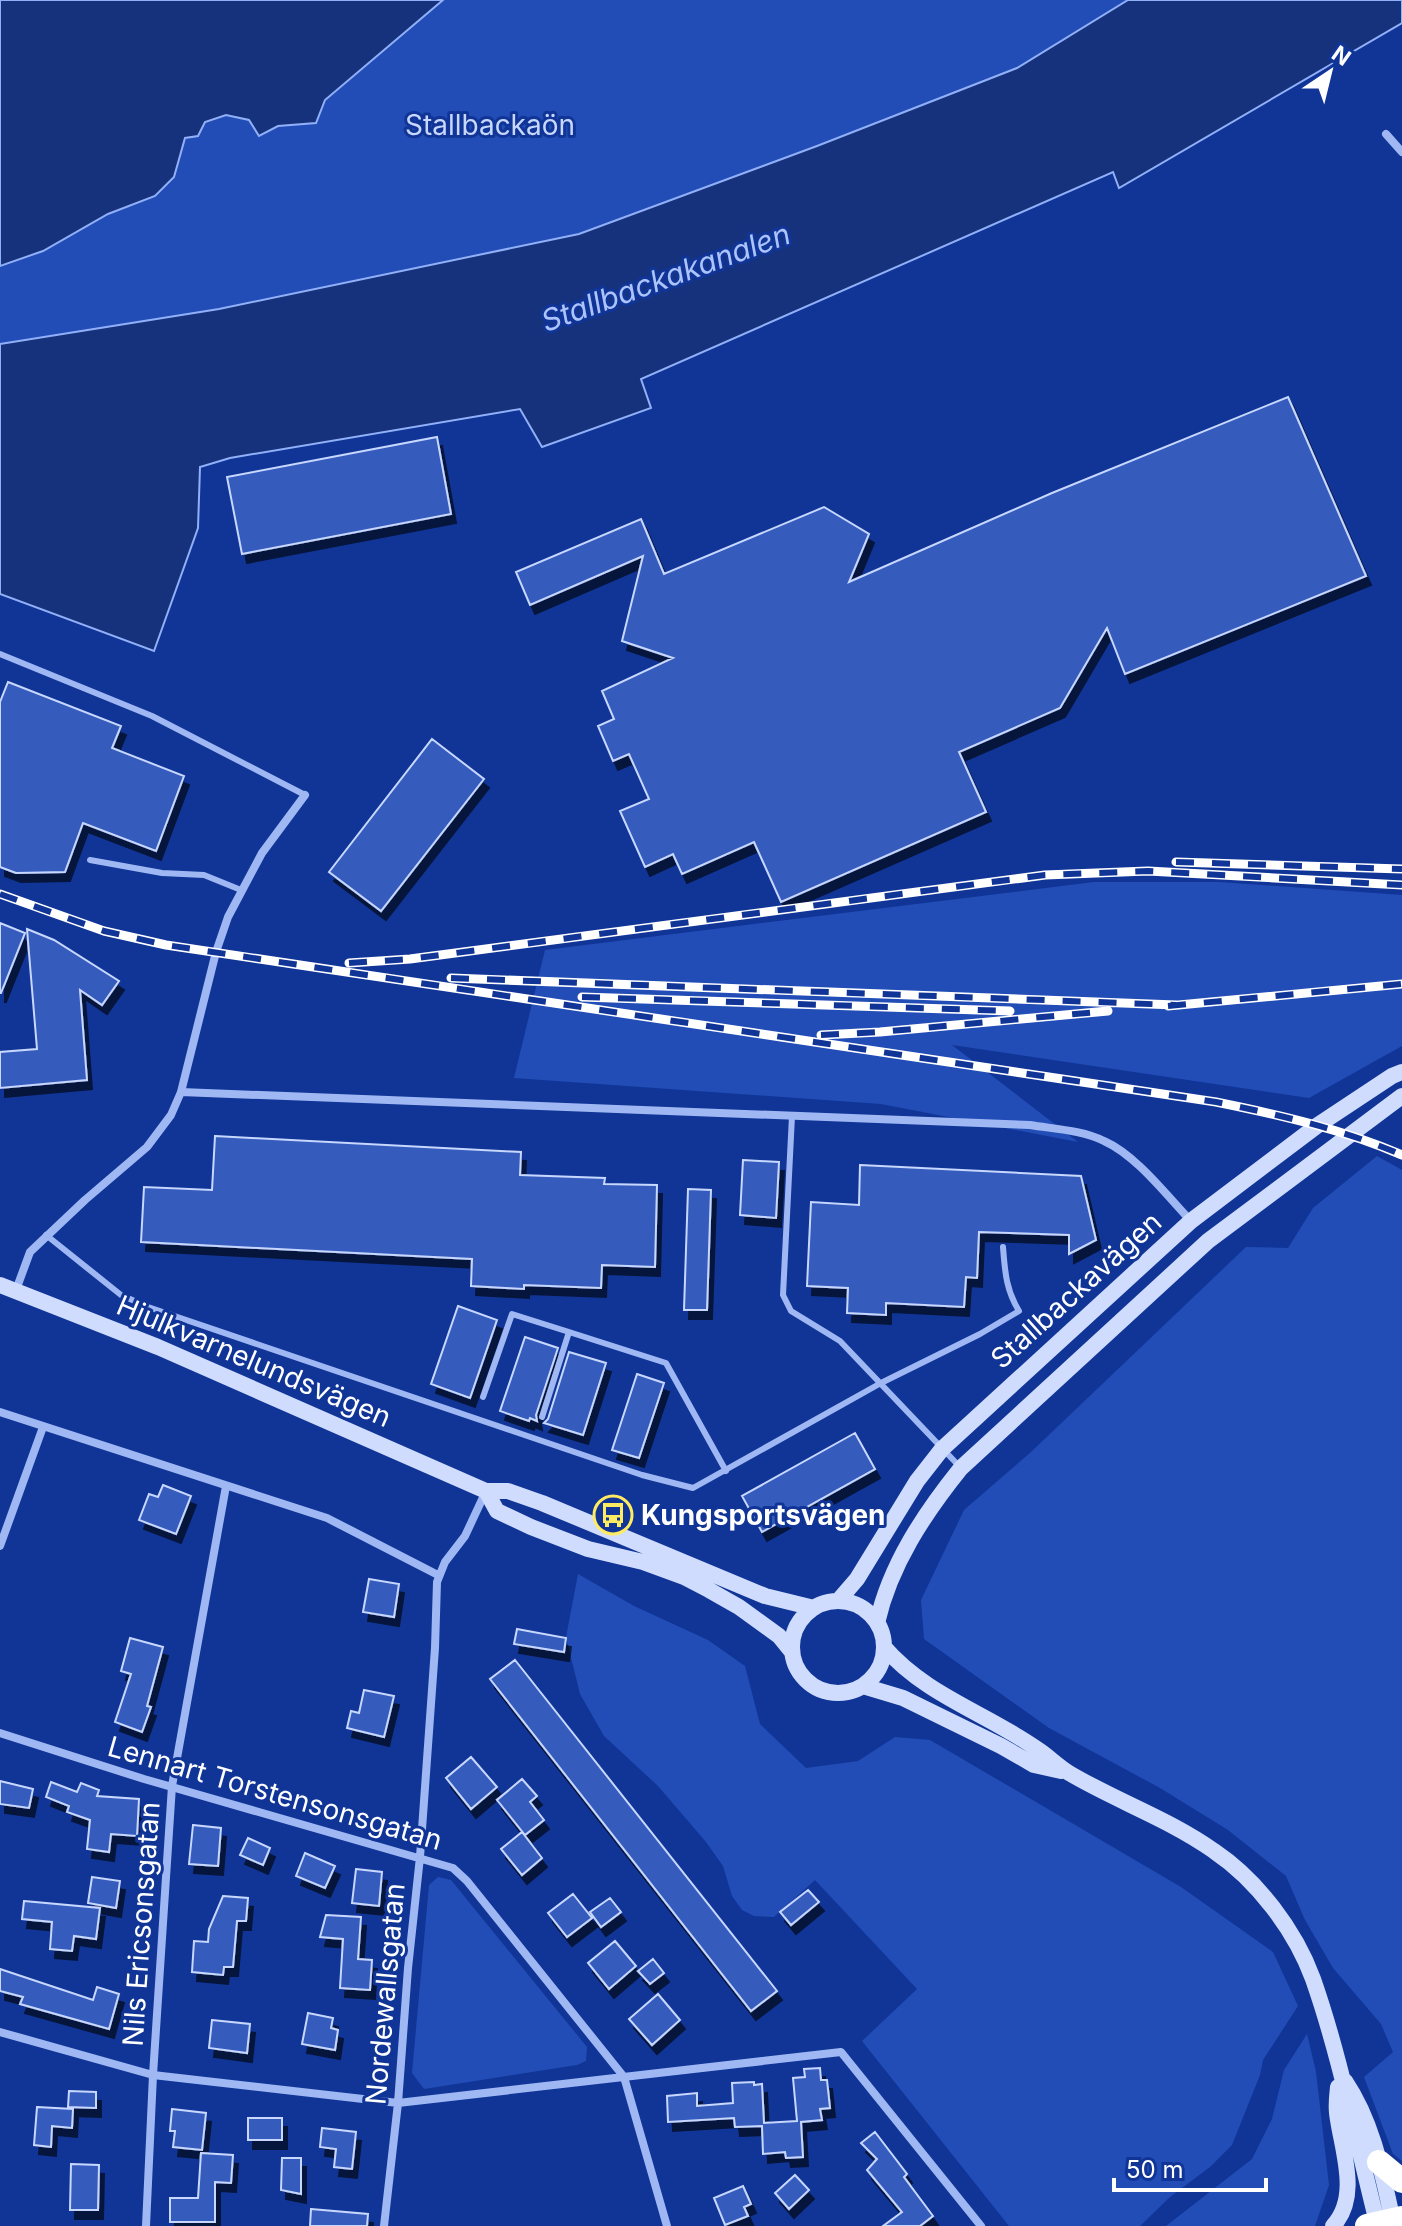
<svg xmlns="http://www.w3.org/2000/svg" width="1402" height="2226" font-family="Inter,sans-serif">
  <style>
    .green { fill: #224db6 }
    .water { fill: #16327d; stroke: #91b0f8; stroke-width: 2 }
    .building { fill: #345bbd; stroke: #c7d7fe; stroke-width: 2; filter: url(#shadow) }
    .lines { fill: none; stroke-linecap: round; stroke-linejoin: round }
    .lane { stroke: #9fb8f4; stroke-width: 6 }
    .street { stroke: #9fb8f4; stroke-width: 8 }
    .secondary { stroke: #cfdcfd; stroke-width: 16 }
    .highway { stroke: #fff; stroke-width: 24 }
    .rail-casing { stroke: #fff; stroke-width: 9 }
    .rail { stroke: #103597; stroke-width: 6; stroke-dasharray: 18; stroke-linecap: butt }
    .labels { text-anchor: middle; stroke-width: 6; stroke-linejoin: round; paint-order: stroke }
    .park-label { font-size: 28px; fill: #c7d7fe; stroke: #103597 }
    .street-label { font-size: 28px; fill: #fff; stroke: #103597 }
    .poi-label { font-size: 28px; font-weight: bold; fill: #fff; stroke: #103597; text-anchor: start }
    .water-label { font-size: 30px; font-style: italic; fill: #acc3fb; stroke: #103597 }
  </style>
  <defs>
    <filter id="shadow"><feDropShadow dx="5" dy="9" stdDeviation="0" flood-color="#0009"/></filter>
  </defs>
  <rect width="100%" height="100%" fill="#103597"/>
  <!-- green -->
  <path class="green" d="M443 0H1128L1017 68 817 146 579 234 219 309 0 344V266L43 251 108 214 155 196 174 177 185 138 205 122 226 115 249 120 260 136 278 126 316 123 325 100Z
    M1094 882H1219L1402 895V1046L1309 1098 952 1045 1078 1142 881 1104 514 1078 545 950Z
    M1377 1156 1402 1170V2161L1393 2154 1364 2077 1393 2052 1381 2024 1333 1968 1305 1920 1286 1876 1228 1830 1160 1788 1049 1728 924 1639 921 1600 964 1510 1031 1452 1246 1247 1288 1248 1313 1208Z
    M578 1574 634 1606 708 1640 745 1666 760 1724 806 1768 858 1761 895 1737 930 1740 1181 1887 1273 1952 1298 2006 1263 2060 1260 2075 1232 2145 1210 2167 1170 2197 1140 2226H1009L862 2041 917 1989 815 1880 774 1917 754 1916 742 1910 732 1896 723 1866 706 1842 658 1786 604 1736 580 1694 566 1637Z
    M438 1877 451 1880 587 2047 586 2061 577 2065 424 2089 412 2073 429 1885Z
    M1307 2034 1316 2072 1329 2185 1315 2226H1166L1252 2159 1272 2119 1284 2070Z"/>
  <!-- water -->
  <path class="water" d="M0 0H443L325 100 316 123 278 126 259 136 249 120 226 115 205 122 198 136 185 138 174 177 155 196 108 214 43 251 0 266Z
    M1128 0H1402V23L1119 188 1113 172 641 379 651 408 542 447 520 409 230 458 200 467 198 528 154 651 0 594V344L219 309 579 234 817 146 1017 68Z"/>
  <!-- building -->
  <path class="building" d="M1288 397 1366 576 1125 674 1107 628 1060 708 959 752 986 812 781 902 754 842 682 874 673 854 645 867 620 811 649 799 629 754 613 761 598 726 614 719 602 691 673 658 622 641 643 556 530 605 516 572 641 519 664 574 824 507 869 534 849 582 1052 493Z
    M437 437 451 514 242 554 227 477Z
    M8 682 121 726 112 748 184 776 156 851 83 823 65 872 16 873 0 867V702Z
    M432 739 484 779 381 911 329 872Z
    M0 923 25 933 1 993H0Z
    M27 929 54 940 119 981 102 1005 80 990 87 1080 0 1088V1052L37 1049Z
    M215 1136 521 1152 520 1175 605 1178 604 1184 657 1185 655 1267 602 1265 601 1288 524 1285V1289L471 1286 472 1259 141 1242 144 1187 212 1190Z
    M743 1160 779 1162 776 1218 740 1215Z
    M860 1165 1081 1176 1096 1240 1069 1254V1235L979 1232 977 1278 966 1277 964 1307 886 1303V1315L847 1313 848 1288 807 1286 811 1202 859 1205Z
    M688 1189 711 1190 707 1310H684Z
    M458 1306 497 1320 470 1398 431 1384Z
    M525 1337 558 1348 536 1415 537 1421 530 1418 529 1421 500 1411Z
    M569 1352 606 1363 583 1435 544 1423 548 1419Z
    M637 1374 664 1383 639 1458 612 1450Z
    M855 1433 875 1469 762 1532 742 1496Z
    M163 1485 191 1496 176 1534 139 1520 149 1494 158 1497Z
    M369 1579 399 1584 394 1617 363 1612Z
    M517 1629 566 1638 564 1652 514 1644Z
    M130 1638 163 1647 147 1706 151 1707 142 1732 115 1722 131 1674 121 1671Z
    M515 1660 777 1991 751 2011 490 1679Z
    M364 1690 394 1696 384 1737 347 1728 351 1711 359 1713Z
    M471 1757 497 1787 471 1809 446 1778Z
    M522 1779 537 1796 530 1802 544 1820 525 1835 497 1800Z
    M0 1781 33 1789 29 1808 0 1804Z
    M51 1782 77 1792 81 1783 99 1790 97 1796 139 1799 137 1836 111 1834 109 1852 87 1849 90 1820 67 1812 69 1806 46 1797Z
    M193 1825 221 1828 218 1866 189 1864Z
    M522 1832 542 1858 522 1875 501 1849Z
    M248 1838 270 1848 263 1865 240 1855Z
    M305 1853 335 1866 325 1888 296 1876Z
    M356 1869 382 1872 379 1906 352 1903Z
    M92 1877 120 1881 116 1908 88 1903Z
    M808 1890 819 1902 791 1925 780 1912Z
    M573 1894 592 1918 567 1937 548 1913Z
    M223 1896 248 1898 246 1921H237L233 1967H224L223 1975 192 1972 194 1941 208 1942 209 1929Z
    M610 1898 621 1912 601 1927 590 1912Z
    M24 1901 100 1908 96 1939 74 1936 72 1951 50 1949 52 1922 22 1919Z
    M326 1915 361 1917 358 1959 372 1960 370 1990 340 1988 343 1939 320 1937Z
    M615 1941 636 1966 609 1989 588 1963Z
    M653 1959 664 1973 650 1984 638 1971Z
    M0 1969 93 2000 97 1987 119 1994 109 2029 20 2004 23 1997 0 1991Z
    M658 1994 680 2020 652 2045 629 2019Z
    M308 2013 333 2018 331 2028 338 2030 335 2050 302 2044Z
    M212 2020 250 2024 247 2053 209 2048Z
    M820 2068 821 2080H827L830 2108 820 2109 822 2120 801 2122 803 2157 786 2158 785 2152 763 2154 762 2126 735 2127 734 2118 668 2122 667 2096 697 2093V2106L733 2103 732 2083 754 2082V2085L762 2084 764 2123 797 2121 793 2078 805 2077 804 2069Z
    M69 2091 96 2092V2108L68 2107Z
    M37 2107 73 2109 72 2128 52 2126 51 2147 34 2145Z
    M172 2109 206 2113 202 2150 173 2147 175 2131H170Z
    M248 2118H282V2140H248Z
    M322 2128 356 2132 352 2169 334 2167 336 2149 320 2147Z
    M875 2132 907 2174 904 2177 933 2216 920 2226H883L902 2212 867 2170 877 2159 861 2143Z
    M201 2153 233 2155 231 2183 215 2182V2222H170V2198H198Z
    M282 2158H301V2194L281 2190Z
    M71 2164 99 2165 98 2210H70Z
    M795 2175 809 2190 789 2209 775 2193Z
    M743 2186 751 2204 744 2207 748 2216 725 2225 714 2198Z
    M311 2209 368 2214 367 2226H310Z"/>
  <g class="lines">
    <!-- lane -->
    <path class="lane" d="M0 654 152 716 305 795
      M90 860 162 873 204 875 241 890
      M792 1116 783 1295 791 1311 840 1341 960 1467
      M46 1235 121 1295 148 1307 642 1475 693 1488 881 1383 980 1334 1019 1311C1006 1290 1005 1272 1003 1247
      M483 1397 512 1314 569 1332
      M542 1417 569 1332 666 1363 726 1471"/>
    <!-- street -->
    <path class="street" d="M1386 134 1402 152
      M181 1092 1030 1125C1054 1129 1082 1130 1104 1141 1136 1155 1167 1196 1191 1221
      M16 1290 30 1252 85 1200 147 1147 171 1115 181 1092 216 952 228 917 262 853 305 795
      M0 1412 327 1518 438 1575
      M0 1546 43 1427
      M0 1733 144 1779 453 1868 467 1881 624 2077 667 2226
      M0 2032 153 2075 398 2103 841 2052 981 2226
      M146 2226 153 2075 172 1786 226 1486
      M384 2226 398 2103 408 1968 420 1857 435 1648 437 1582 445 1562 465 1536 486 1491"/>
    <!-- secondary -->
    <path class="secondary" d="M0 1285 158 1347 486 1491H508L542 1503 765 1596 814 1608
      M486 1491 497 1511 531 1527 588 1549 643 1562 684 1577 709 1590 739 1607 779 1636 792 1652
      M792 1647a46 46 0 1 1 92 0a46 46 0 1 1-92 0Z
      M838 1601 857 1579 917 1481 942 1449 1191 1221 1318 1125 1392 1076 1402 1072
      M877 1623C890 1565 924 1514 961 1468L1208 1241 1402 1096
      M884 1647C926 1696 989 1714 1040 1751 1050 1758 1059 1767 1069 1773 1116 1801 1169 1819 1214 1851 1257 1880 1295 1930 1313 1979 1341 2059 1357 2144 1378 2226
      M863 1686 903 1698 1001 1746 1034 1765 1061 1771
      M1345 2081C1374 2124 1383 2177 1394 2226
      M1333 2226C1361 2196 1341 2148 1337 2113 1336 2104 1337 2096 1338 2087"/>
    <!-- highway -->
    <path class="highway" d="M1379 2162 1402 2181
      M1367 2226 1402 2218"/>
    <!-- rail casing -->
    <g class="rail-casing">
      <path id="rail" d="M1176 862 1402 869
        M0 894 104 931 166 945 1216 1102C1280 1115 1342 1129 1402 1155
        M349 963 410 959 1045 875 1148 871 1402 885
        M451 978 1176 1005
        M582 997 1010 1011
        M1168 1006 1402 984
        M821 1035 880 1032 1108 1011"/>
    </g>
    <!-- rail -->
    <use href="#rail" class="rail"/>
  </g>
  <!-- icons -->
  <defs>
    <g id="bus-ring" transform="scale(2)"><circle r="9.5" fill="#103597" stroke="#ffeb62" stroke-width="1.5"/><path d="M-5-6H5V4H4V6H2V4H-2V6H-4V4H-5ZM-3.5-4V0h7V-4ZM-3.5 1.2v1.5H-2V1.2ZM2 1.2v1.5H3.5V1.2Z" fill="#ffeb62"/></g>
  </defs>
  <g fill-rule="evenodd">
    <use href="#bus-ring" x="613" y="1515"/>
  </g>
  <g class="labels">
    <!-- park labels -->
    <g class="park-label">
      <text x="490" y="135">Stallbackaön</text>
    </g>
    <!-- street labels -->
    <g class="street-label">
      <text transform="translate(1076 1290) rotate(-42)" y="10">Stallbackavägen</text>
      <text transform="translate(254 1361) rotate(23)" y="10">Hjulkvarnelundsvägen</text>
      <text transform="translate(275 1793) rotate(16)" y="10">Lennart Torstensonsgatan</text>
      <text transform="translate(141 1924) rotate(-86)" y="10">Nils Ericsonsgatan</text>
      <text transform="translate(385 1994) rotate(-85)" y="10">Nordewallsgatan</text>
    </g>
    <!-- poi labels -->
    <g class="poi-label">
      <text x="641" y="1525">Kungsportsvägen</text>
    </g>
    <!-- water labels -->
    <g class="water-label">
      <text transform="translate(666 278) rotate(-20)" y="10">Stallbackakanalen</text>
    </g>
  </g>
  <!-- north arrow -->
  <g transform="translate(1330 72) rotate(35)" stroke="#103597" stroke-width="6" paint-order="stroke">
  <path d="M0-6L14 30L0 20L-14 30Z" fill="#ffffff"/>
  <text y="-12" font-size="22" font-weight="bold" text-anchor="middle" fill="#ffffff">N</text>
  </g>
  <!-- scale -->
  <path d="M1114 2178v12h152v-12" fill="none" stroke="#ffffff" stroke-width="4"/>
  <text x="1126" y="2178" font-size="24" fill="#ffffff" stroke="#103597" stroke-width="6" paint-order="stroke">50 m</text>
</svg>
